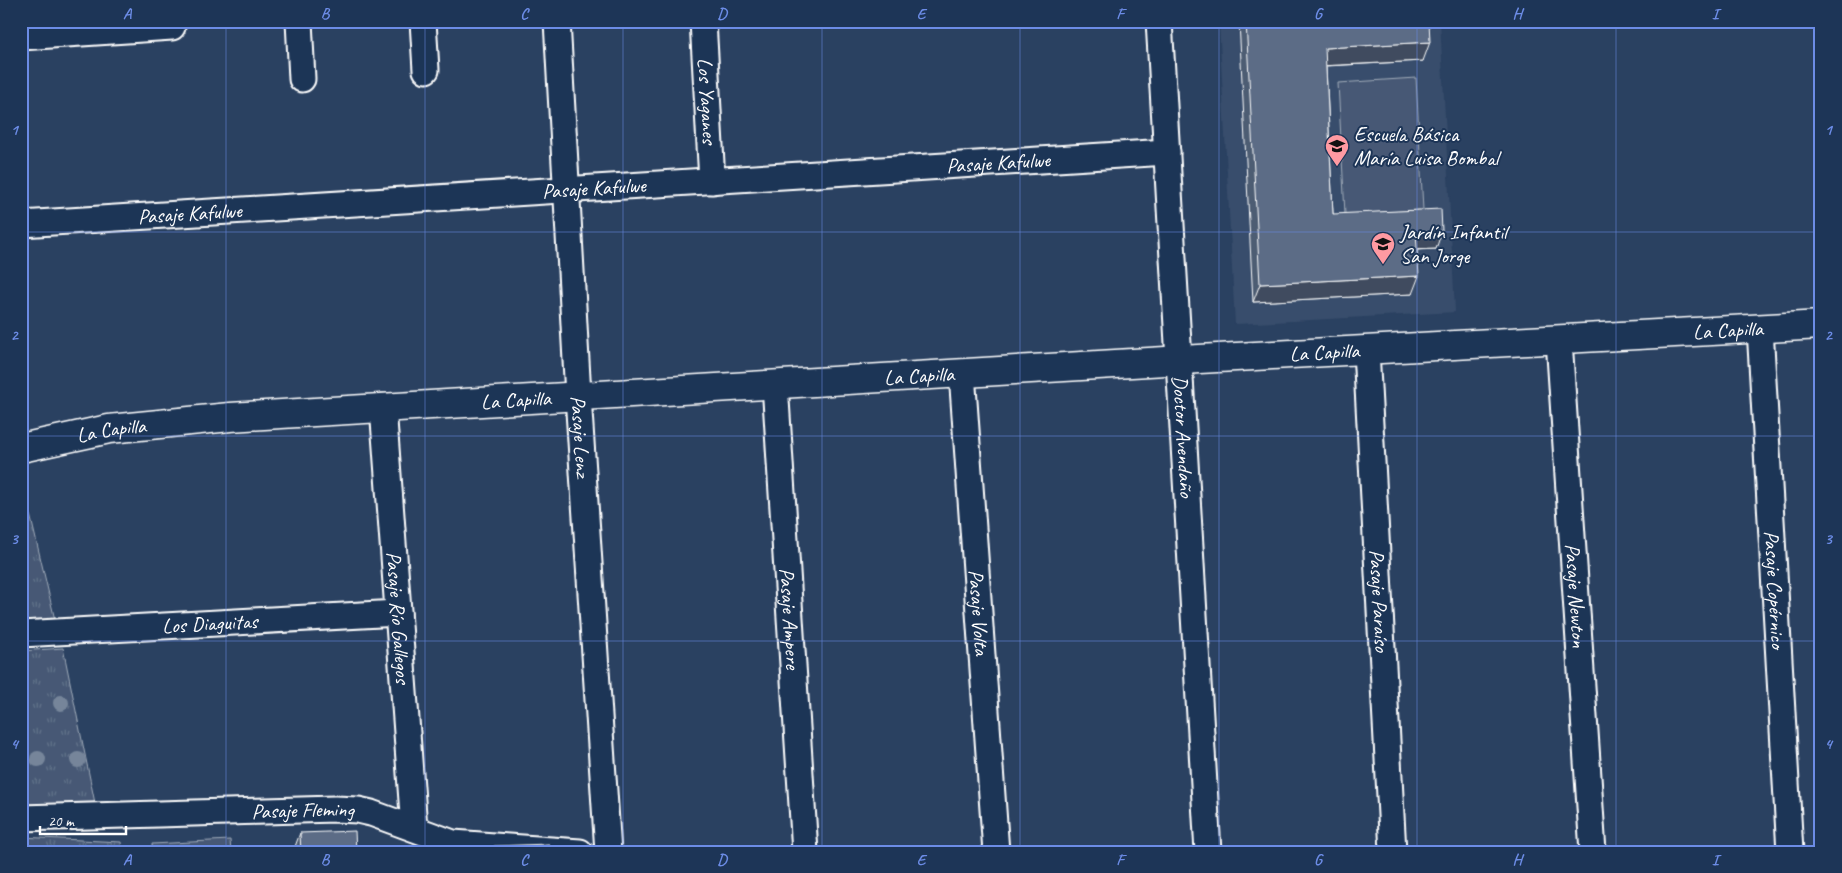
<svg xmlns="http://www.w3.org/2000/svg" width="1842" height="873" font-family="Caveat,sans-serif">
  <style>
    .built { fill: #394e6c }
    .grass { fill: url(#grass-tufts); stroke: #a2acba }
    .pitch { fill: #465975; stroke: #a2acba }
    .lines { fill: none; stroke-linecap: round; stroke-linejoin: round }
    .street-casing { stroke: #fff; stroke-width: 29 }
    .secondary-casing { stroke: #fff; stroke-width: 31 }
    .street { stroke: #1d3557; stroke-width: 25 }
    .secondary { stroke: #1d3557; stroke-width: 28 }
    .tree { fill: #76859a }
    .wall { fill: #4e5d73; stroke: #fff }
    .shaded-wall { fill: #404c5e; stroke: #fff }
    .building { fill: #5b6c86; stroke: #fff }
    .grid { fill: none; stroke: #6c8ce6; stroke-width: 1; stroke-opacity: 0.55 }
    .labels { text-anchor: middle; stroke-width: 4; stroke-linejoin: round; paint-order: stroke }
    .street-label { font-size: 21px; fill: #fff; stroke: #1d3557 }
    .poi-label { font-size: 21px; fill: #fff; stroke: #1d3557; text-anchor: start }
    .neatline { fill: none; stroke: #6c8ce6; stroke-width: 2 }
    .grid-label { font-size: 16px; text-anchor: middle; font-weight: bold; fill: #6c8ce6 }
  </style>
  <defs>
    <pattern id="grass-tufts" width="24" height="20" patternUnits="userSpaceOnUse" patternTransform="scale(1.25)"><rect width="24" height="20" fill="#465975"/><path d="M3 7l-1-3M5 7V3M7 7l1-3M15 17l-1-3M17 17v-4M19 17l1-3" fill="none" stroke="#62728a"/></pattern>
  </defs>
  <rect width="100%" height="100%" fill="#2a4161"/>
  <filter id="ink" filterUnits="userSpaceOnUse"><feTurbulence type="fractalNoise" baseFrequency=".02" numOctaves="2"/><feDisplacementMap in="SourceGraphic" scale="10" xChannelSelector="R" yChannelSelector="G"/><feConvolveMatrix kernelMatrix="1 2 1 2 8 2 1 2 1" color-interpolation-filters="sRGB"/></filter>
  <g filter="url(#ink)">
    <!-- built -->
    <path class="built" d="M1219 21H1440L1455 312 1235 324Z"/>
    <!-- grass -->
    <path class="grass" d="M21 476 55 620H21Z
      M63 648 96 808H21V651Z
      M21 837 121 842 122 852H21Z"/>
    <!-- pitch -->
    <path class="pitch" d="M1416 78 1423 210 1345 214 1338 83Z
      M230 840 231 852H153L152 844Z"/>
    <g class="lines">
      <!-- street casing -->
      <g class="street-casing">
        <g id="street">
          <path d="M299 21 302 79"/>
          <path d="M423 21 426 70"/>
          <path id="s1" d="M557 21 578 396 608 852"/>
          <path id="s2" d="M703 21 712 181"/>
          <path id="s3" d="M1159 21 1208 852"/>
          <path d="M21 37 172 27"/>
          <path id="s4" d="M21 224 1167 152"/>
          <path id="s5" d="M1760 328 1790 852"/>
          <path id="s6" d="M1559 340 1593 852"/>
          <path id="s7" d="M1366 350 1393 852"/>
          <path id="s8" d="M962 373 996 852"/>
          <path id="s9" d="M775 384 805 852"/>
          <path id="s10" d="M383 407 414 828"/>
          <path id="s11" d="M21 634 398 613"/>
          <path id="s12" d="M21 818 335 809 358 810 371 813 453 843 580 852"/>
        </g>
      </g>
      <!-- secondary casing -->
      <g class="secondary-casing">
        <g id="secondary">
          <path id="s13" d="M21 448 109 429 230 417 1199 359 1821 325"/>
        </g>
      </g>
      <!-- street -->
      <use href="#street" class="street"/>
      <!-- secondary -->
      <use href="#secondary" class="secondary"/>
    </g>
    <!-- trees -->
    <g class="tree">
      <circle cx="61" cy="703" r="8"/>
      <circle cx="38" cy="759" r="8"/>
      <circle cx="78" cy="760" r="8"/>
    </g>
    <!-- wall -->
    <path class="wall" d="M1239 21H1429L1423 61 1326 66 1333 214 1436 249 1417 250 1412 294 1253 302Z
      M300 833 356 852H293Z"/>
    <!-- shaded-wall -->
    <path class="shaded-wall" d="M1430 42 1423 61 1319 66 1325 48Z
      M1442 231 1436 249 1410 250 1416 232Z
      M1419 276 1412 294 1253 302 1260 284Z"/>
    <!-- building -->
    <path class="building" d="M1246 21H1429L1430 42 1325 48 1333 214 1441 209 1442 231 1416 232 1419 276 1260 284Z
      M355 831 356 852H301L300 833Z
      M549 844V852H494V846Z"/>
  </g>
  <!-- grid -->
  <path class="grid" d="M226 21V852M425 21V852M623 21V852M822 21V852M1020 21V852M1219 21V852M1417 21V852M1616 21V852M21 232H1821M21 436H1821M21 641H1821"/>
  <!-- icons -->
  <defs>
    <g id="school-pin" transform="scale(1.25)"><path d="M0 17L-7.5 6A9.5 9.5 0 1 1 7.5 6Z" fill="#ff9aa2" stroke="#1d3557"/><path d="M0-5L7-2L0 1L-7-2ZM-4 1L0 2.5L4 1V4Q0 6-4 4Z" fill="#111"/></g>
  </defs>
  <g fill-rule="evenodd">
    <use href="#school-pin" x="1337" y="146"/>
    <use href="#school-pin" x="1383" y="244"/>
  </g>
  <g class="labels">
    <!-- street labels -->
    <g class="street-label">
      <text dy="7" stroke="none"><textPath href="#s2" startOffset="80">Los Yaganes</textPath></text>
      <text dy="7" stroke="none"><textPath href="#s4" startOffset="979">Pasaje Kafulwe</textPath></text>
      <text dy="7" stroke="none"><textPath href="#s4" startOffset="574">Pasaje Kafulwe</textPath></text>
      <text dy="7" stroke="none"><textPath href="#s4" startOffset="169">Pasaje Kafulwe</textPath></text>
      <text dy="7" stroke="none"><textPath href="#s13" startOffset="1712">La Capilla</textPath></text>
      <text dy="7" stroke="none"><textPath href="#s13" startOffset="1308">La Capilla</textPath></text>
      <text dy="7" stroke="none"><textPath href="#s13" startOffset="902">La Capilla</textPath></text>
      <text dy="7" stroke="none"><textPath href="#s13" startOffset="498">La Capilla</textPath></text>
      <text dy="7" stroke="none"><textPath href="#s13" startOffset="92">La Capilla</textPath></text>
      <text dy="7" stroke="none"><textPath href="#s1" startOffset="416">Pasaje Lenz</textPath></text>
      <text dy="7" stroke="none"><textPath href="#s3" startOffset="416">Doctor Avendaño</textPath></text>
      <text dy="7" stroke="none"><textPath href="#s5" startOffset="262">Pasaje Copérnico</textPath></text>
      <text dy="7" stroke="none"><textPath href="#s6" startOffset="256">Pasaje Newton</textPath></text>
      <text dy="7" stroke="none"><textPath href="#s7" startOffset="251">Pasaje Paraíso</textPath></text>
      <text dy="7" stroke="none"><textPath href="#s8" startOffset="240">Pasaje Volta</textPath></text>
      <text dy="7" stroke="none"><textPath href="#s10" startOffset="211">Pasaje Río Gallegos</textPath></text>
      <text dy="7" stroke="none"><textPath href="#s9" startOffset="235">Pasaje Ampere</textPath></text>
      <text dy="7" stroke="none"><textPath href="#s11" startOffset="189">Los Diaguitas</textPath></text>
      <text dy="7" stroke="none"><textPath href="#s12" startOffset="282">Pasaje Fleming</textPath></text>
    </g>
    <!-- poi labels -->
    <g class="poi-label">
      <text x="1354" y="141">Escuela Básica<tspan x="1354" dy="24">María Luisa Bombal</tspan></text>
      <text x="1400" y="239">Jardín Infantil<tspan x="1400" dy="24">San Jorge</tspan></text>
    </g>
  </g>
  <!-- margin -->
  <rect width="1842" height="873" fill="none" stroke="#1d3557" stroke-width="55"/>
  <!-- scale -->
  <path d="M40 826v8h86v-8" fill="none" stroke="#ffffff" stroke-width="2.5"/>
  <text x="48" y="826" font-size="15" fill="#ffffff" stroke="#1d3557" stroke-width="4" paint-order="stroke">20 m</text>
  <rect x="28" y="28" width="1786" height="818" class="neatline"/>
  <g class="grid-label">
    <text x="127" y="19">A</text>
    <text x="325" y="19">B</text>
    <text x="524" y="19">C</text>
    <text x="722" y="19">D</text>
    <text x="921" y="19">E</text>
    <text x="1120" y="19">F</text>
    <text x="1318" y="19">G</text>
    <text x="1517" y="19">H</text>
    <text x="1715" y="19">I</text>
    <text x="14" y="135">1</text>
    <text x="1828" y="135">1</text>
    <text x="14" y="340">2</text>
    <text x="1828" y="340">2</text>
    <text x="14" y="544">3</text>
    <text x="1828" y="544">3</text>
    <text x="14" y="749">4</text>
    <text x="1828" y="749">4</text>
    <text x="127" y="865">A</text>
    <text x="325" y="865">B</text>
    <text x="524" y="865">C</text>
    <text x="722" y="865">D</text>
    <text x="921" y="865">E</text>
    <text x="1120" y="865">F</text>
    <text x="1318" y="865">G</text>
    <text x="1517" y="865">H</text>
    <text x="1715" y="865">I</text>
  </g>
</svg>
